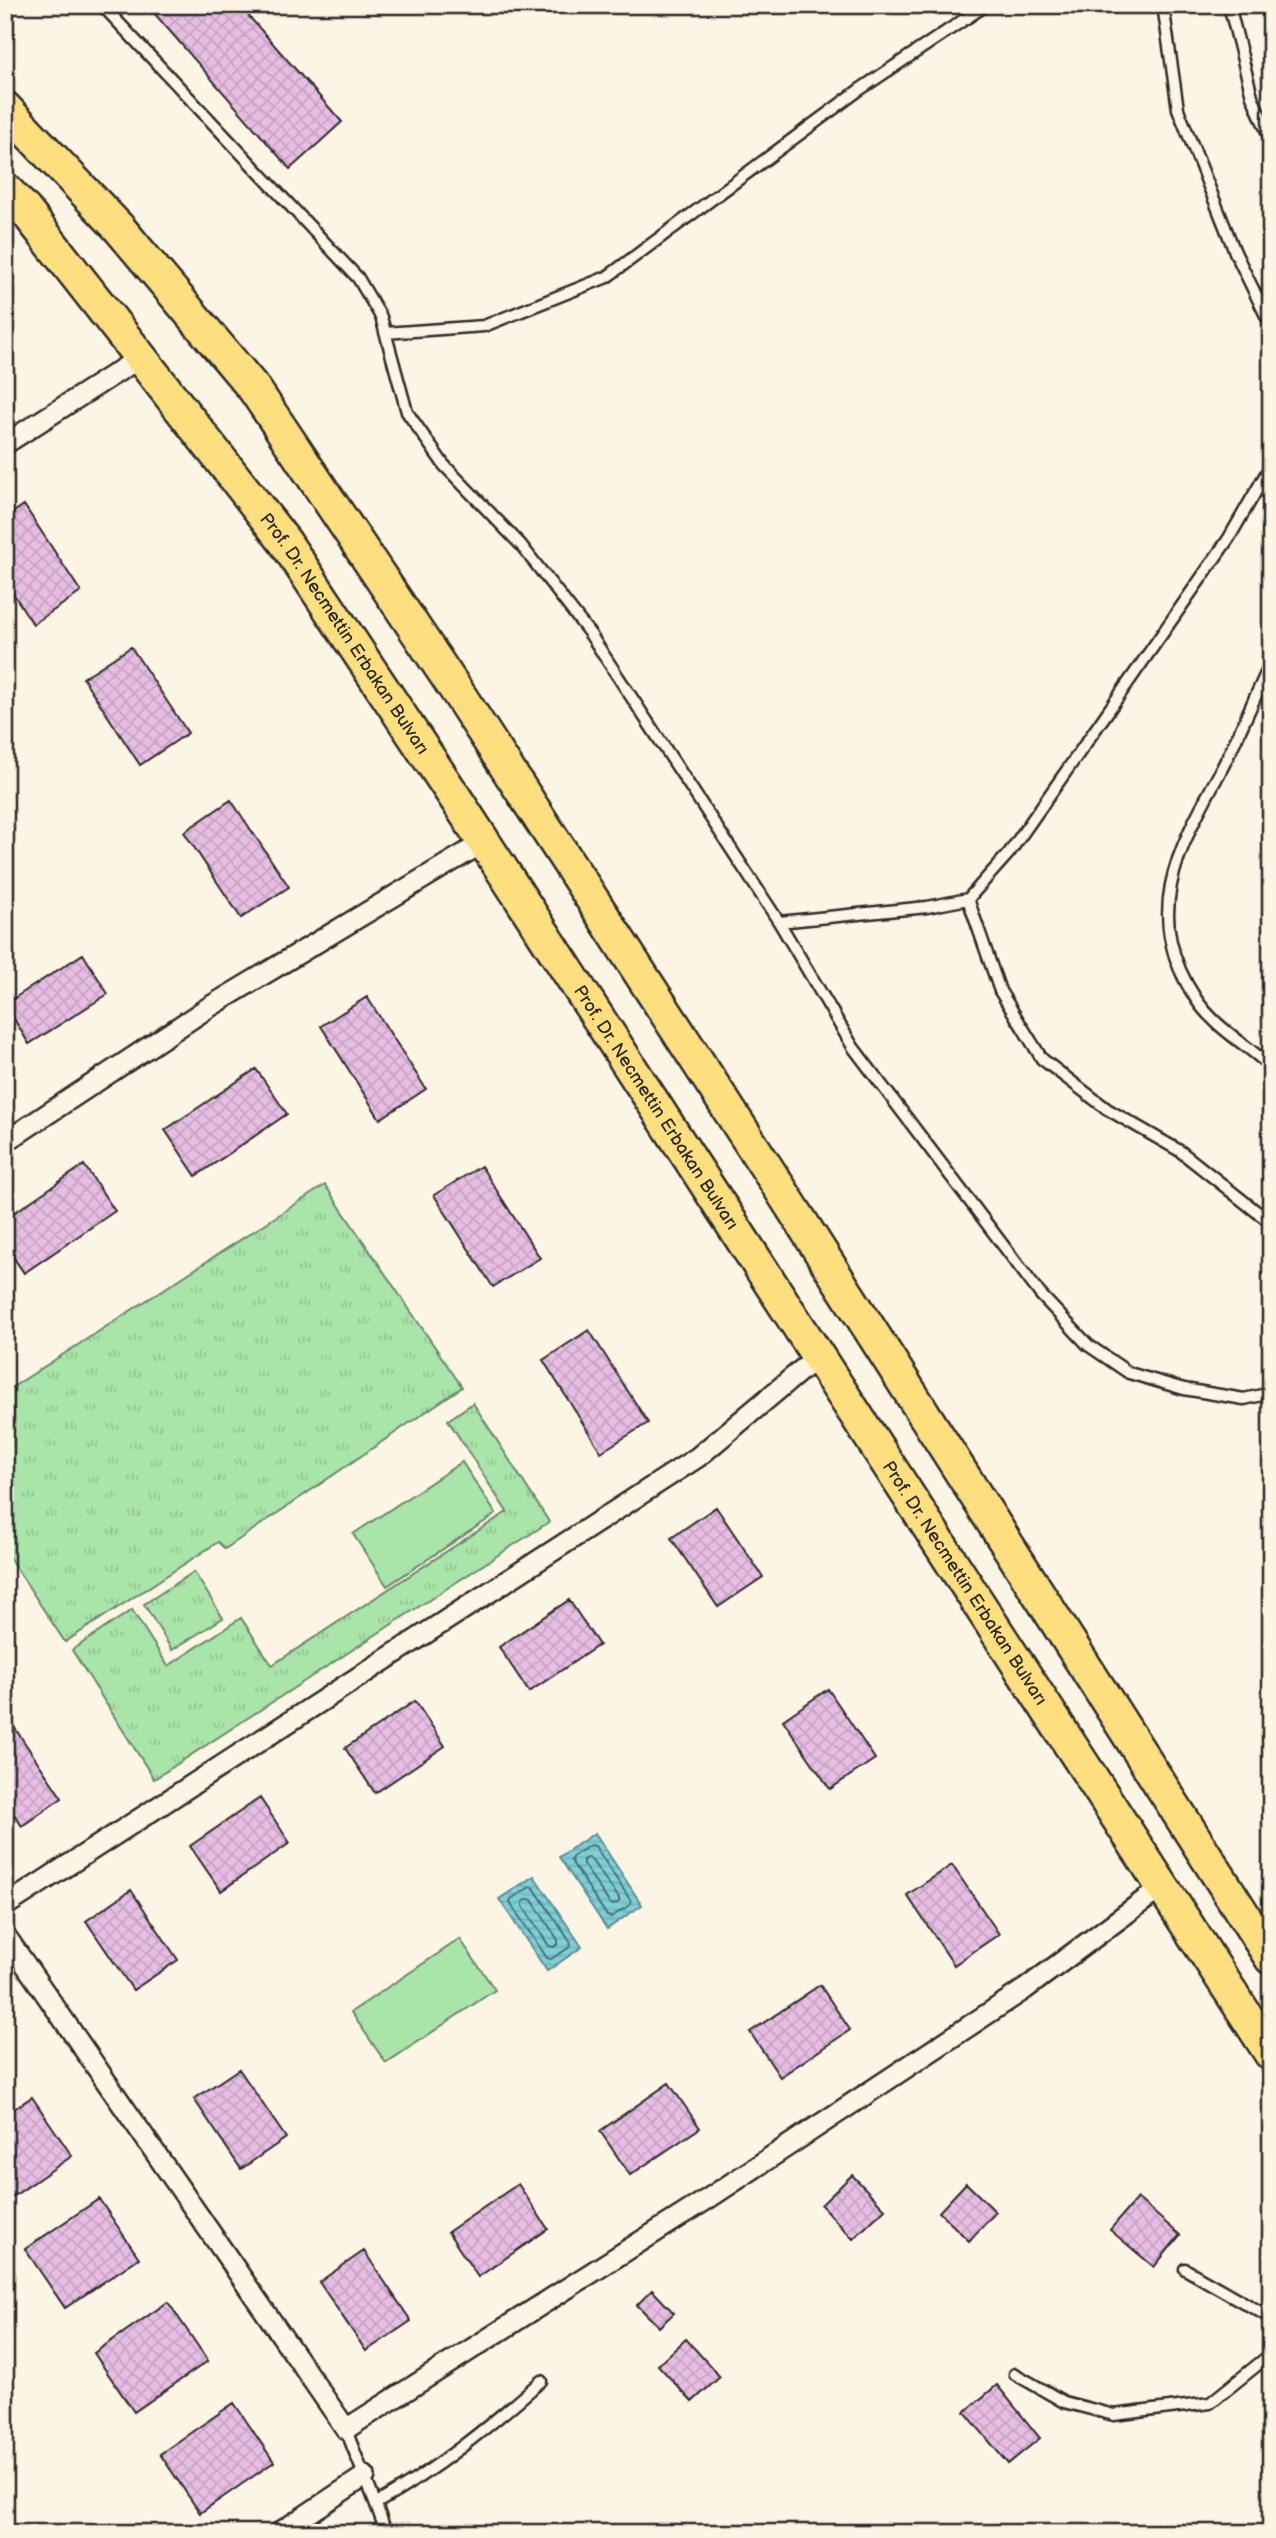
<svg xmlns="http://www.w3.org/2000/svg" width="1276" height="2538" font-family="'Balsamiq Sans',sans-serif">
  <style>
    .grass { fill: url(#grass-tufts); stroke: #6a886a; stroke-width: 2 }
    .pitch { fill: #a9e4a9; stroke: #6a886a; stroke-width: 2 }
    .water { fill: url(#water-rules); stroke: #5d8d92; stroke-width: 2 }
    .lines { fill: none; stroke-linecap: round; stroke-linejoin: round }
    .shore { stroke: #4c6d70; stroke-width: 2 }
    .building { fill: url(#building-cross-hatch); stroke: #2b2b2b; stroke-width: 2 }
    .lane-casing { stroke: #2b2b2b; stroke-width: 15 }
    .street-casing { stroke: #2b2b2b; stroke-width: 24 }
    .primary-casing { stroke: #2b2b2b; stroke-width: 37 }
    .lane { stroke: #fcf5e5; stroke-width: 10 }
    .street { stroke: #fcf5e5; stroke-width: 19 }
    .primary { stroke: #fddf80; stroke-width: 32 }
    .labels { text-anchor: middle; stroke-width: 5; stroke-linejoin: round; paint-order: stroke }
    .street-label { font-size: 18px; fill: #2b2b2b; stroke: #fcf5e5 }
  </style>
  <defs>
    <pattern id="grass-tufts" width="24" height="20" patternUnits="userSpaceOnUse" patternTransform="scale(1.75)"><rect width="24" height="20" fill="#a9e4a9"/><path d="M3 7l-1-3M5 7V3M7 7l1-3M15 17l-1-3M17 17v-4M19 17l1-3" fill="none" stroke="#92c492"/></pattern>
    <pattern id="water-rules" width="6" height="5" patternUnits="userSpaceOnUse" patternTransform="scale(1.75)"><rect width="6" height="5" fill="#7ecfd7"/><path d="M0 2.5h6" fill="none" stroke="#6db2b9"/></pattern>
    <pattern id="building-cross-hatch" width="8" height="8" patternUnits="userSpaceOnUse" patternTransform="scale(1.75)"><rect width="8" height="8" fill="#e7bde4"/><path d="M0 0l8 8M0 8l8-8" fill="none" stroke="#c6a3c4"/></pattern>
  </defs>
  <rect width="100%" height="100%" fill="#fcf5e5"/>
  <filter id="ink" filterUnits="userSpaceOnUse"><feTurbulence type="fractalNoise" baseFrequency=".0143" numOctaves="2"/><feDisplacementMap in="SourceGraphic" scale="14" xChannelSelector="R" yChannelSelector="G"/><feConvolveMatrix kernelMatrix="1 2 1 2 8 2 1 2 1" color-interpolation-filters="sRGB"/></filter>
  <g filter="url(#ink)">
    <!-- grass -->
    <path class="grass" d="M325 1185 462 1387 225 1549 218 1542 65 1642 5 1551V1392Z
      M473 1403 549 1522 154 1779 72 1650 132 1610 168 1666 241 1618 272 1665 507 1512 448 1420Z
      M194 1572 223 1618 172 1650 144 1604Z"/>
    <!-- pitch -->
    <path class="pitch" d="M462 1462 496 1514 387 1586 353 1534Z
      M460 1939 495 1990 386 2063 351 2012Z"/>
    <!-- water -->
    <path class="water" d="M595 1833 642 1905 607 1929 559 1857Z
      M534 1876 582 1947 547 1971 499 1899Z"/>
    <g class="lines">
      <!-- shore -->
      <path class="shore" d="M590 1845 595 1846 631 1901 630 1905 611 1917 607 1916 571 1861 572 1857Z
        M589 1857 619 1898V1902L614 1905 610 1904 583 1864V1860Z
        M530 1887 534 1888 571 1943 570 1947 551 1959 547 1958 510 1903 511 1899Z
        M528 1899 532 1900 558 1940V1944L554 1947 549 1946 523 1906V1902Z"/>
    </g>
    <!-- building -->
    <path class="building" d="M147 5H239L342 122 290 169Z
      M24 505 81 592 33 624 5 581V518Z
      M131 647 188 733 140 765 83 678Z
      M231 800 289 887 241 918 184 832Z
      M83 954 108 994 29 1044 5 1004Z
      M367 997 426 1089 380 1119 321 1026Z
      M256 1069 287 1114 196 1176 165 1130Z
      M84 1165 115 1211 24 1273 5 1245V1219Z
      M481 1166 540 1258 493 1287 434 1195Z
      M589 1330 648 1423 601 1452 543 1360Z
      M716 1507 763 1577 718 1607 671 1538Z
      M569 1600 599 1645 529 1692 499 1647Z
      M828 1689 875 1759 830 1789 783 1720Z
      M415 1701 445 1746 375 1793 345 1748Z
      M10 1721 62 1798 22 1826 5 1801V1725Z
      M260 1798 290 1843 221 1891 190 1846Z
      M952 1865 999 1934 954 1965 907 1895Z
      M131 1890 178 1960 133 1990 86 1921Z
      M820 1985 850 2030 780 2077 750 2032Z
      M239 2069 286 2138 241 2169 194 2099Z
      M669 2083 700 2128 630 2175 600 2131Z
      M32 2097 72 2156 5 2202V2115Z
      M852 2175 885 2209 853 2239 821 2205Z
      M966 2183 996 2212 969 2241 939 2212Z
      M518 2184 548 2229 478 2277 448 2232Z
      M1137 2198 1180 2235 1154 2267 1110 2230Z
      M99 2199 139 2258 65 2308 25 2249Z
      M364 2251 411 2321 366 2351 319 2282Z
      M652 2290 674 2313 659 2327 637 2305Z
      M168 2302 208 2361 134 2412 94 2353Z
      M686 2339 720 2377 692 2402 658 2365Z
      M997 2385 1040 2438 1008 2464 965 2412Z
      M234 2403 274 2462 200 2513 160 2454Z"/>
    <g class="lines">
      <!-- lane casing -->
      <g class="lane-casing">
        <path id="lane" d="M102 5 358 278 381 317 407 412 444 465 521 545 590 634 779 922 853 1047 1040 1294 1088 1345 1129 1373 1184 1389 1244 1399 1271 1393
          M1163 5 1178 109 1235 252 1271 326
          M1229 5 1252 96 1271 141
          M385 333 484 326 607 277 859 90 986 5
          M1271 663C1253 700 1238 738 1219 774 1177 851 1141 916 1196 999 1215 1028 1245 1043 1271 1067
          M968 899 1000 991 1042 1059 1107 1109 1180 1151 1271 1223
          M779 922 927 907 968 899 1009 853 1102 720 1229 538 1271 465
          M1185 2269 1271 2318
          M1015 2374 1064 2402 1114 2415 1210 2403 1271 2354
          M346 2429C358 2464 375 2497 386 2533
          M377 2503C436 2470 490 2426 541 2381"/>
      </g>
      <!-- street casing -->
      <g class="street-casing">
        <path id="street" d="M5 444 141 357
          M5 1142 206 1009 484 842
          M5 1906 698 1457 817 1357
          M5 1935 346 2429 709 2198 1025 1989 1162 1887
          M279 2533 365 2476"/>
      </g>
      <!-- primary casing -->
      <g class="primary-casing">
        <g id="primary">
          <path d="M5 108 119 228 255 390 462 699 781 1190 1271 1958"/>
          <path id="s1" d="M5 189 25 210 285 542 458 802 1271 2054"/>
        </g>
      </g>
      <!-- lane -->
      <use href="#lane" class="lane"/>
      <!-- street -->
      <use href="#street" class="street"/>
      <!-- primary -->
      <use href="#primary" class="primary"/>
    </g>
  </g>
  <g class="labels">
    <!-- street labels -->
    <g class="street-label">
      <text dy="6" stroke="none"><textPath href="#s1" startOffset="560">Prof. Dr. Necmettin Erbakan Bulvarı</textPath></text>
      <text dy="6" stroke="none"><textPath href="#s1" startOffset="1127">Prof. Dr. Necmettin Erbakan Bulvarı</textPath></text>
      <text dy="6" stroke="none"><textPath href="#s1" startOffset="1694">Prof. Dr. Necmettin Erbakan Bulvarı</textPath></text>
    </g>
  </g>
  <!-- margin -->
  <rect width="1276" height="2538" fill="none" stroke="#fcf5e5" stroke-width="28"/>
  <rect x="14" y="14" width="1248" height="2510" fill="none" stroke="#2b2b2b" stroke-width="2.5" filter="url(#ink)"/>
</svg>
